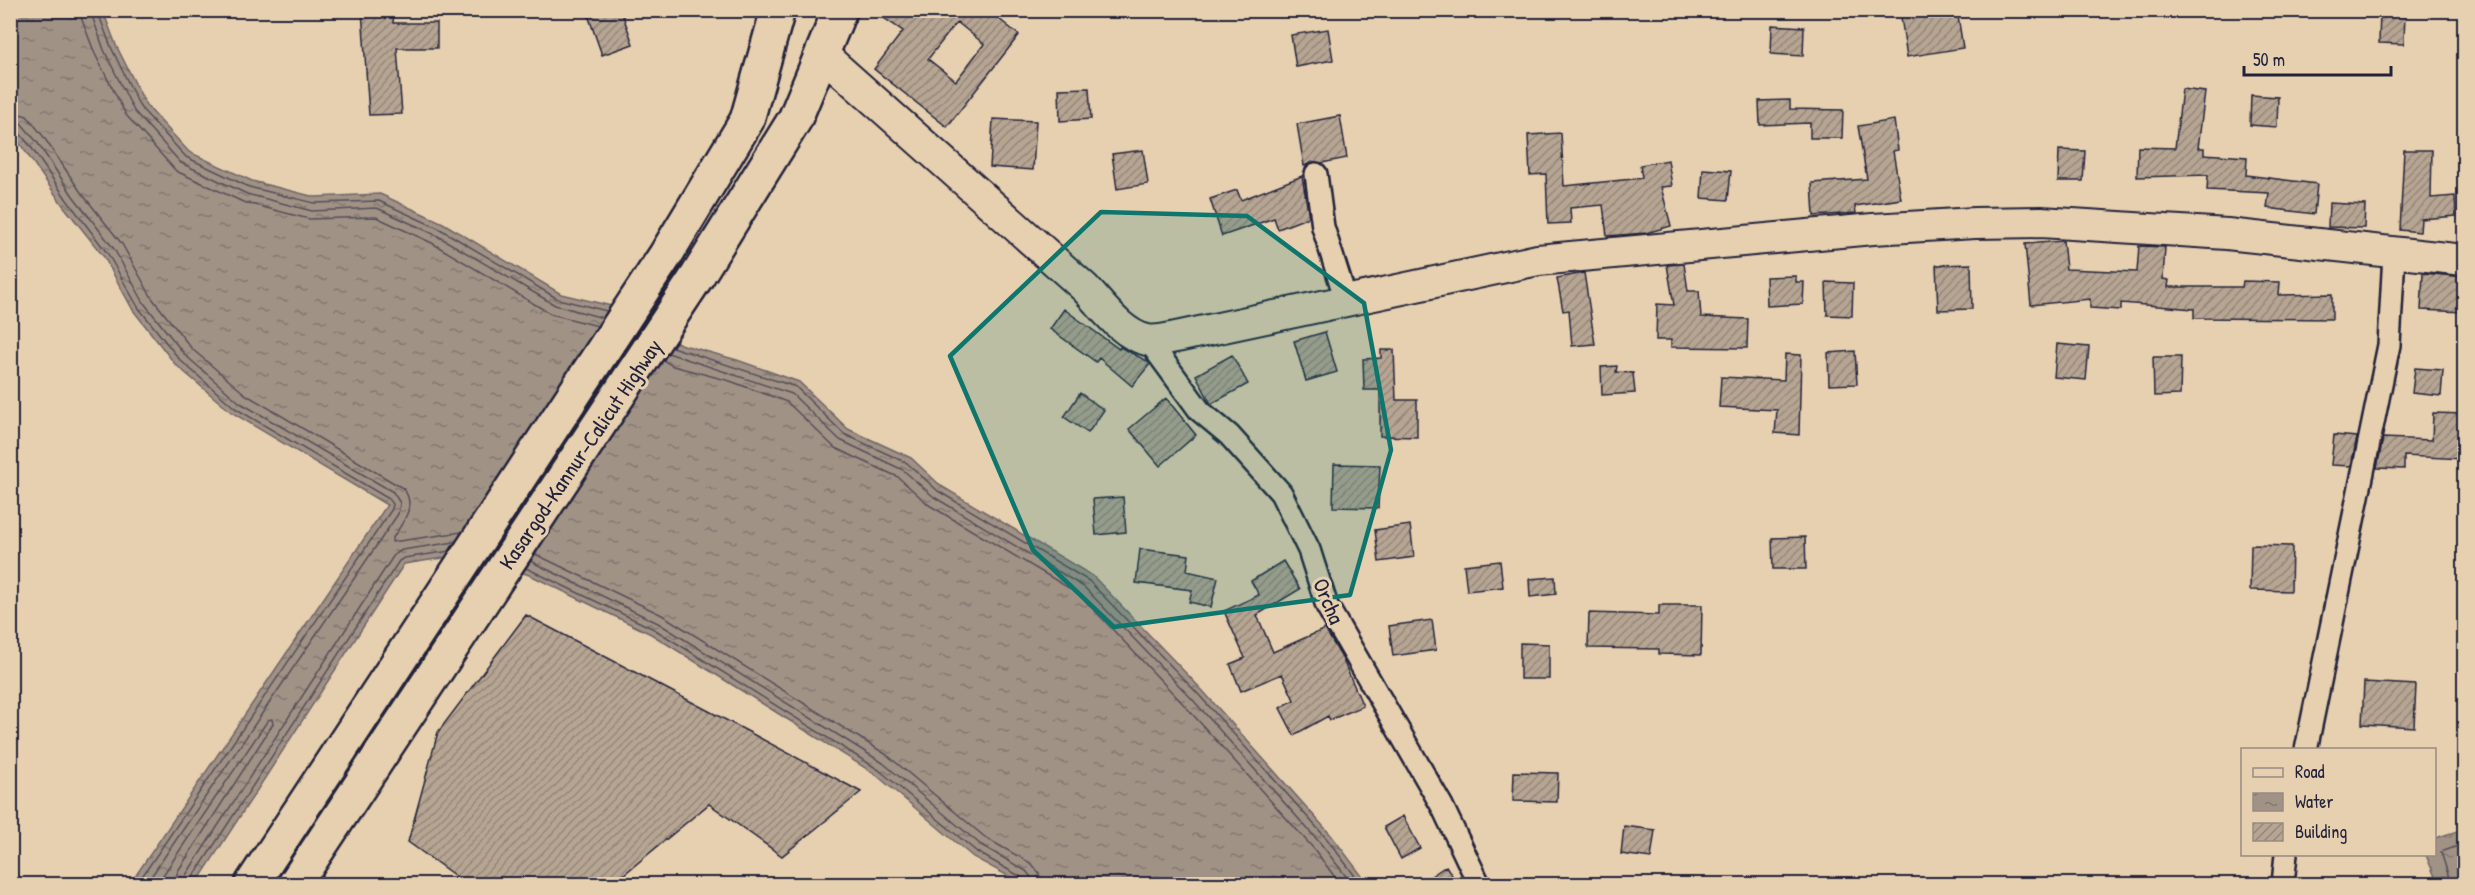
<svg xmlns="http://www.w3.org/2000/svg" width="2475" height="895" font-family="'Patrick Hand',sans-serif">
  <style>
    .water { fill: url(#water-ripples); stroke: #6e6568; stroke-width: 1.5 }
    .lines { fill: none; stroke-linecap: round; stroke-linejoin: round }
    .shore { stroke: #554f59; stroke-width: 1.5 }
    .building { fill: url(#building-hatch); stroke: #22223b; stroke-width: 1.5; fill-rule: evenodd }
    .street-casing { stroke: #22223b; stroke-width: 26 }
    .secondary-casing { stroke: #22223b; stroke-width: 34 }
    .highway-casing { stroke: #22223b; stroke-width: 38 }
    .street { stroke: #e7d0b0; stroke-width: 21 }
    .secondary { stroke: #e7d0b0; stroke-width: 30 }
    .highway { stroke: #e7d0b0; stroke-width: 33 }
    .marked { fill: #0f766e; fill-opacity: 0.2; stroke: #0f766e; stroke-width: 4.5; stroke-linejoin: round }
    .labels { text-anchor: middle; stroke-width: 6; stroke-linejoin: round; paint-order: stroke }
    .street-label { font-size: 22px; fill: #22223b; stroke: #e7d0b0 }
  </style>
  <defs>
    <pattern id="water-ripples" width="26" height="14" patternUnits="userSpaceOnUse" patternTransform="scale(1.5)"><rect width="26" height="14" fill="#a19286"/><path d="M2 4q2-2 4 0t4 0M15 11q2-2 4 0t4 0" fill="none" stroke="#83776f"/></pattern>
    <pattern id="building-hatch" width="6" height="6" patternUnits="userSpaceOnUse" patternTransform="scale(1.5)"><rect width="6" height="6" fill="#b7a593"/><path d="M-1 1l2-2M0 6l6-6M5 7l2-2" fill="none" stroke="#948679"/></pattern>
  </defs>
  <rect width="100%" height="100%" fill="#e7d0b0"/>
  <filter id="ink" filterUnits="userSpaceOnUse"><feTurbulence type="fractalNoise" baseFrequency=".0167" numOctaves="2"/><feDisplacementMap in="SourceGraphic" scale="12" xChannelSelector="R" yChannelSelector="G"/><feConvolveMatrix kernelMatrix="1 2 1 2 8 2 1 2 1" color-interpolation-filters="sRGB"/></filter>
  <g filter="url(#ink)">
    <!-- water -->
    <path class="water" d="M11 11H103L116 45 146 105 189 152 252 181 315 197 380 194 443 223 561 294 624 309 680 344 737 360 799 382 848 429 911 458 941 486 1093 576 1203 691 1331 835 1368 884H1023L973 857 875 774 651 634 532 576 469 554 404 564 196 884H130L387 505 231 412 175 364 133 310 104 257 62 204 11 131Z
      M2464 829V884H2438L2426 855 2434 854 2435 838Z"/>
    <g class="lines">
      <!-- shore -->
      <path class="shore" d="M81 10 82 20 95 54 126 115 176 171 243 202 309 219 376 217 432 243 551 314 598 326
        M90 10 104 50 134 111 181 163 247 194 312 211 377 208 436 235 555 305 603 318
        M97 10 111 47 140 107 186 157 249 187 314 203 379 201 440 229 558 299 607 311
        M10 111 27 116 43 136 80 191 122 244 152 298 192 349 245 394 404 489C417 508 402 523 392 539V542L462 532
        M10 120 21 123 37 142 73 196 114 249 144 303 185 355 239 402 393 492 400 503 398 514 146 884
        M10 128 17 130 31 147 67 200 108 254 138 307 180 360 235 408 389 499 393 504 392 509 137 884
        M672 347 796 387 844 434 907 463 938 491 1089 581 1199 695 1327 839 1361 884
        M668 353 792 394 840 440 903 470 934 497 1084 587 1193 700 1321 844 1352 884
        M663 360 673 366 730 381 787 402 835 448 898 477 929 505 1079 594 1186 707 1314 849 1340 884
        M535 554 662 615 887 755 986 838 1032 864 1039 873 1041 884
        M530 561 658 623 883 763 981 845 1026 871 1031 877 1032 884
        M526 568 654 629 879 770 977 852 1021 877 1024 884
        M157 884 268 720 272 719 273 724 178 871 174 884
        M183 884 186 875 394 555 402 550 455 542
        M191 884 192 879 399 561 404 558 450 551
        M2451 884 2441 852 2464 844"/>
    </g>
    <!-- building -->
    <path class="building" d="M362 10H394L393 23H437V48H397L402 114 369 115Z
      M600 10H621L633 44 602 55 588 15Z
      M872 10H988L1019 35 947 127 874 69 903 31ZM957 22 984 44 956 81 928 59Z
      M1900 10H1957L1963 48 1907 57Z
      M2380 12H2405L2404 44 2379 43Z
      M1772 25 1804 27 1803 56 1771 54Z
      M1328 29 1333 60 1296 67 1291 35Z
      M1089 88 1091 119 1060 121 1059 89Z
      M2182 89 2205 92 2198 148H2204V154L2247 157 2246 175 2317 184 2314 214 2267 208 2269 193 2207 190 2208 175 2137 177 2138 147 2175 148Z
      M2251 95 2278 97 2277 127 2250 125Z
      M1790 100V109L1843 110 1842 138H1810V123L1760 125 1759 101Z
      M1340 116 1347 158 1322 163 1314 162 1304 166 1297 124Z
      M993 119 1036 121 1033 170 990 167Z
      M1894 120 1898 150 1893 151 1901 199 1855 206 1856 213 1814 216 1812 183 1867 179 1858 126Z
      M1561 133 1564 186 1642 178 1640 165 1668 160 1672 186 1661 187 1671 226 1646 233 1607 236 1603 205 1570 208 1571 223 1548 224 1546 174 1530 175 1528 135Z
      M1143 150 1148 184 1117 189 1112 154Z
      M2059 150 2085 151 2083 181H2058Z
      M2404 150H2432L2431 198 2455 196 2456 216 2421 219 2420 232 2400 230Z
      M1703 169 1731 171 1728 200 1701 198Z
      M1302 176 1309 217 1278 229 1274 218 1222 236 1210 199 1237 190 1241 200Z
      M2329 203 2365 205 2364 228 2328 227Z
      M2063 241 2066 269 2137 272 2139 246 2165 247 2163 279 2169 280 2168 287H2242L2243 281 2280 282 2279 295 2332 294V319L2194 318V309L2121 303V310L2090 308V299L2031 305 2025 244Z
      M1684 264 1688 291H1699L1701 317 1748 319 1747 348 1671 347V340H1656L1657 304 1674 305 1667 265Z
      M1971 264 1972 309 1938 310 1936 265Z
      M1584 273 1595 344 1572 346 1569 310 1563 311 1557 278Z
      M2423 273 2464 277V312L2421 310Z
      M1796 276V282H1804L1803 304 1767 306 1766 277Z
      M1826 282 1853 283 1852 316 1827 315Z
      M1064 309 1119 349 1120 347 1147 361 1150 364 1132 386 1099 358 1096 362 1050 329Z
      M1325 332 1337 372 1306 381 1294 341Z
      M2057 344 2089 347 2086 380 2054 377Z
      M1381 350H1394L1396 400H1417V437L1380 436V390H1364L1363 359 1381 358Z
      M1855 351 1857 384 1829 385 1828 353Z
      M1785 354 1801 355 1799 435 1775 433 1777 410 1719 407 1721 377 1784 380Z
      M1232 355 1248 384 1211 404 1196 375Z
      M2153 357H2181L2180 395 2154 396Z
      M1617 366 1616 372 1633 373 1635 393 1602 395 1601 367Z
      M2415 368 2443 370 2441 396 2412 393Z
      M1080 393 1104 410 1088 433 1064 417Z
      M1166 398 1196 435 1160 466 1129 429Z
      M2433 413 2464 414V459L2404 456V469L2377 468 2383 438 2432 440Z
      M2334 435 2357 437 2351 466 2331 465Z
      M1334 464 1380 465 1378 508 1333 507Z
      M1123 497 1126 532 1096 535 1093 499Z
      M1410 525 1414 557 1379 562 1375 530Z
      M1805 537 1806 569H1773L1772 538Z
      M2251 545 2292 546 2291 591 2250 590Z
      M1140 549 1189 555 1187 571 1218 578 1211 607 1189 602 1192 590 1136 583Z
      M1283 561 1300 589 1257 615 1273 652 1325 629 1342 658 1363 706 1330 720 1328 716 1294 735 1280 708 1294 700 1282 674 1241 691 1230 664 1245 658 1224 611 1259 595 1251 581Z
      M1500 561 1503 587 1467 591 1464 565Z
      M1555 577 1556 594 1530 597 1529 579Z
      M1659 605H1702L1701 655 1659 654V649L1588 648 1589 613 1659 615Z
      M526 615 745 730 861 792 782 856 709 804 611 885H468L408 842 438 732Z
      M1432 620 1436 650 1393 656 1389 626Z
      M1520 643 1549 644V679H1520Z
      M2364 682 2416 685 2414 727 2362 724Z
      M1514 772 1558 773 1557 802 1513 801Z
      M1403 816 1420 848 1401 859 1384 827Z
      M1624 826 1655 830 1651 858 1621 854Z
      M1446 866 1458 885H1418Z"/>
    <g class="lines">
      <!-- street casing -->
      <g class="street-casing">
        <path id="street" d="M1316 174 1323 227 1346 300
          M1148 340 1200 411 1229 435 1281 493 1309 550 1327 606 1442 806 1479 884
          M2306 750 2389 345 2394 254
          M2283 884 2286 854"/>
      </g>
      <!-- secondary casing -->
      <g class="secondary-casing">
        <path id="secondary" d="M822 54 1085 288C1102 306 1122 335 1147 340 1157 342 1171 338 1181 336L1538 260 1873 229 1975 223 2041 222 2227 234 2464 260"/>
      </g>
      <!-- highway casing -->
      <g class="highway-casing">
        <path id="highway" d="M252 884 665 256 747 120 778 10
          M295 884 698 275 795 119 840 10"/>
      </g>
      <!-- street -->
      <use href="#street" class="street"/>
      <!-- secondary -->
      <use href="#secondary" class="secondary"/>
      <!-- highway -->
      <use href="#highway" class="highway"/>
    </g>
  </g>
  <!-- marked area -->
  <path class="marked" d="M1101 212 1247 216 1364 303 1391 450 1350 595 1114 627 1033 550 950 356Z"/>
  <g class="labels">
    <!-- street labels -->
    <g class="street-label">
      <text transform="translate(580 454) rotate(-56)" y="8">Kasargod-Kannur-Calicut Highway</text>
      <text transform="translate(1329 601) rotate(67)" y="8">Orcha</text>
    </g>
  </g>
  <!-- margin -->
  <rect width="2475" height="895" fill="none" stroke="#e7d0b0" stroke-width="36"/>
  <rect x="18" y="18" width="2439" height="859" fill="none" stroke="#22223b" stroke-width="2" filter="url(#ink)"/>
  <!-- legend -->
  <rect x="2241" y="748" width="195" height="108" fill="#e7d0b0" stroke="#988a81" stroke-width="1.5"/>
  <rect x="2253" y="768" width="30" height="9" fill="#e7d0b0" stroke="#988a81" stroke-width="1.5"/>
  <text x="2295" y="778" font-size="18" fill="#22223b">Road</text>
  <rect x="2253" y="793" width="30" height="18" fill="url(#water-ripples)" stroke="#988a81" stroke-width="1.5"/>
  <text x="2295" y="808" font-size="18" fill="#22223b">Water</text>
  <rect x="2253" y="823" width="30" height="18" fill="url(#building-hatch)" stroke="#988a81" stroke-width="1.5"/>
  <text x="2295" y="838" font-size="18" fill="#22223b">Building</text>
  <!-- scale -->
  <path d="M2244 66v9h147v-9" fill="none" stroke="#22223b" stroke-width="3"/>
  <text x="2253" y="66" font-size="18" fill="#22223b" stroke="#e7d0b0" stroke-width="4.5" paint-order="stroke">50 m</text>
</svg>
